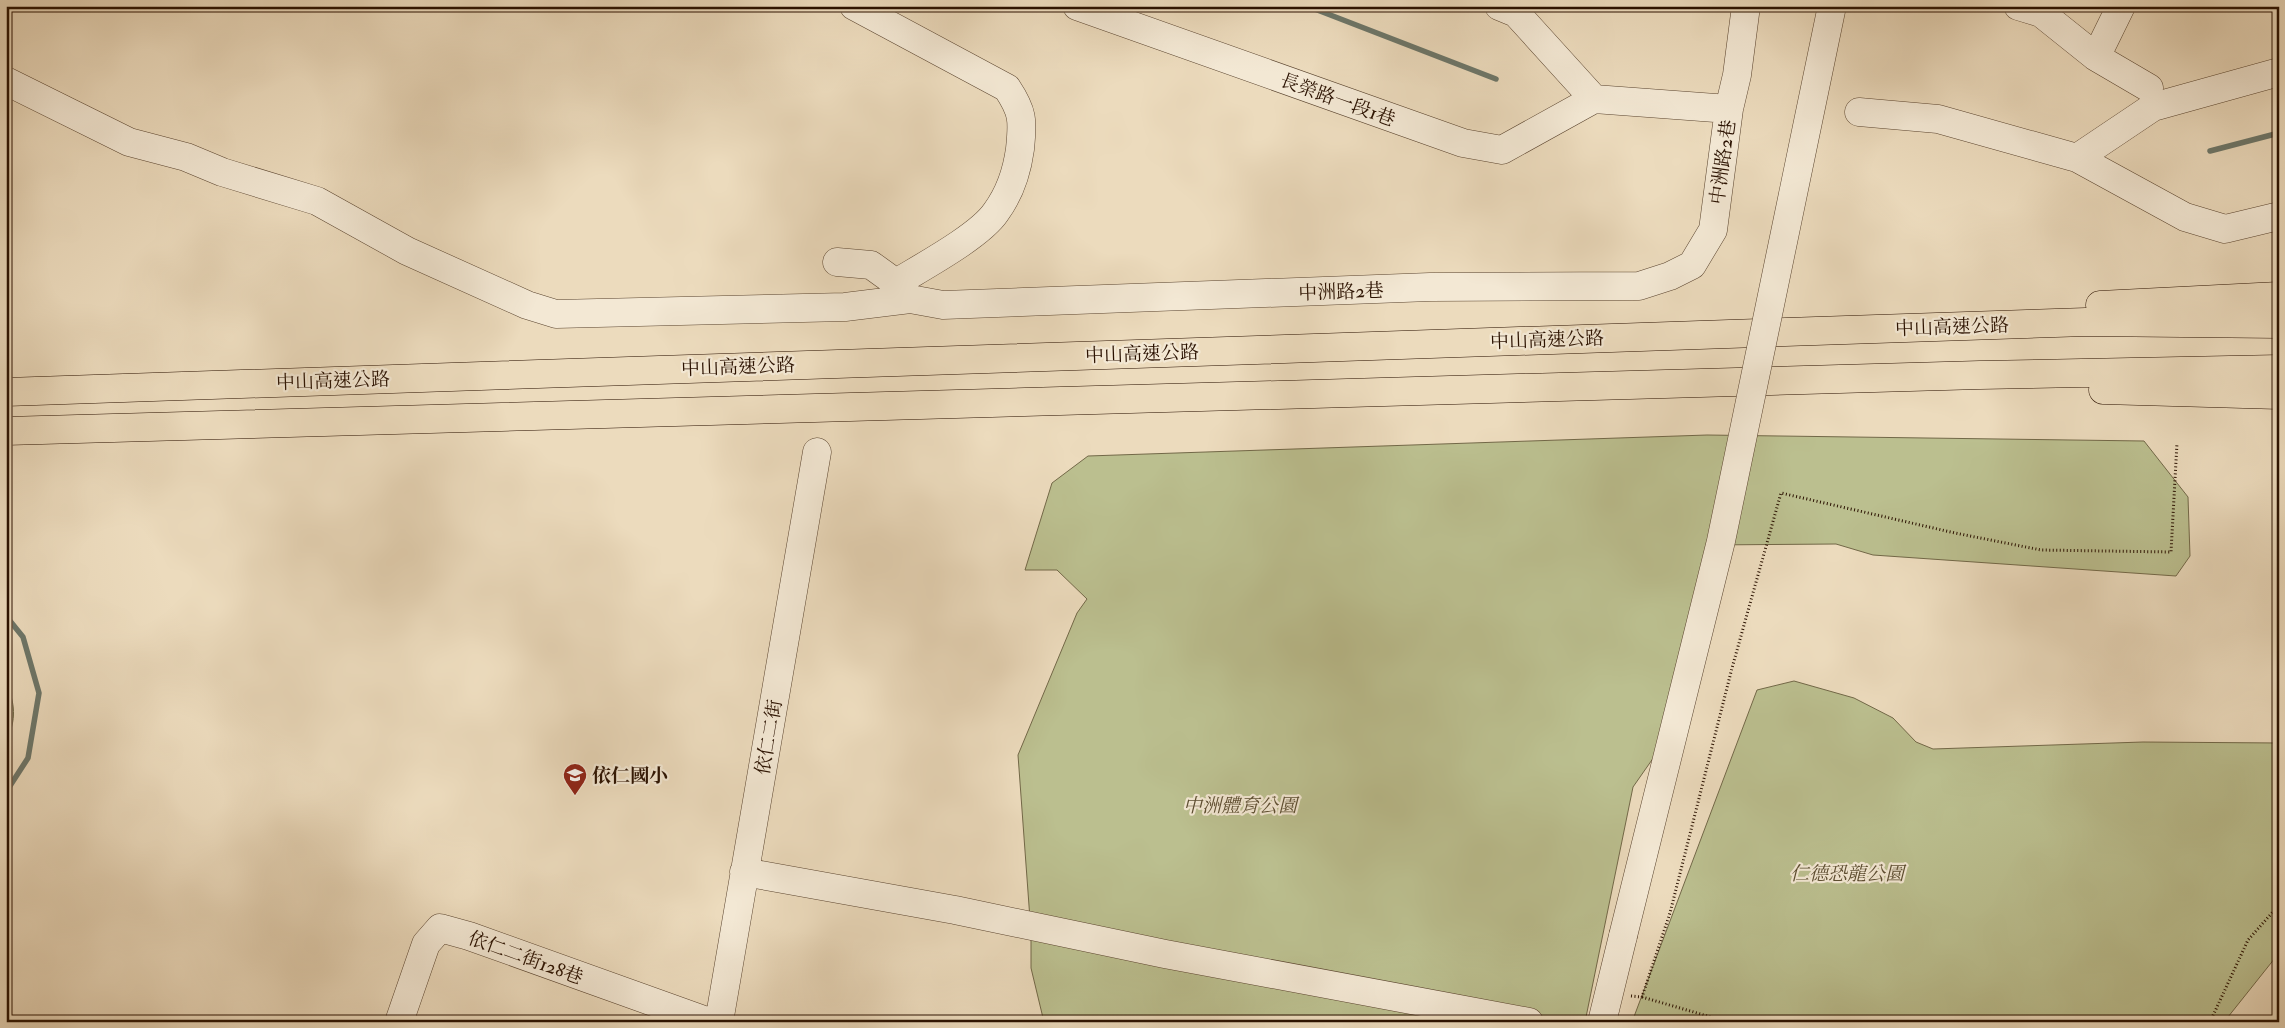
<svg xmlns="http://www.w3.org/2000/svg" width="2285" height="1028" font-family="'IM FELL Double Pica','Noto Serif TC',serif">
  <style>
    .green { fill: #bbbf8f; stroke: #726848 }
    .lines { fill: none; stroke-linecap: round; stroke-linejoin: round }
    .stream { stroke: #6d776a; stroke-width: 5.5 }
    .minor-casing { stroke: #5a442f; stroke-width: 29 }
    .highway-casing { stroke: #2a1100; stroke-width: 29 }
    .path { stroke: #2a1100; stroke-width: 3; stroke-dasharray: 1 2.5; stroke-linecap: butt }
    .minor { stroke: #f3e8d4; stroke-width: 28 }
    .highway { stroke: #ecdbbd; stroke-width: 28 }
    .minor-bridge-casing { stroke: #5a442f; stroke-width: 29; stroke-linecap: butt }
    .minor-bridge { stroke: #f3e8d4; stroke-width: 28 }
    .labels { text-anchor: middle; stroke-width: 4.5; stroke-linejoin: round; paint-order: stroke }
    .street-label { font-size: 19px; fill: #2a1100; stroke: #f3e8d4 }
    .poi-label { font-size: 19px; font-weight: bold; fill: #2a1100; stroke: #f3e8d4; text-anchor: start }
    .park-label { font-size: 19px; font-style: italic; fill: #5d4e32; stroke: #f3e8d4 }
  </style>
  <rect width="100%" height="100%" fill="#ecdbbd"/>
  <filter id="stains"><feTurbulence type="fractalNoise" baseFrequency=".004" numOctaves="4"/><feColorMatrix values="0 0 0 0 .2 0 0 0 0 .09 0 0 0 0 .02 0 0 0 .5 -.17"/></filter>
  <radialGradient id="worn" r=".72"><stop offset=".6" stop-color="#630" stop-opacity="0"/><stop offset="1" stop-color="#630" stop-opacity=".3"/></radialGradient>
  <!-- green -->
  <path class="green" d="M1707 435 2144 441 2188 497 2190 556 2176 576 1873 555 1836 544 1707 545 1668 737 1633 787 1585 1022H1044L1031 968V933L1018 755 1077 613 1087 599 1057 570H1025L1052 483 1088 456Z
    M6 681C15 705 17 718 6 742Z
    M1794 681 1854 698 1893 718 1916 742 1933 749 2143 742 2279 743V953L2224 1022H1632L1757 690Z"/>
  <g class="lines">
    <!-- stream -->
    <path class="stream" d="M1307 6 1496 79
      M2210 151 2279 133
      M6 616 23 637 39 693 28 758 6 792"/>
    <!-- minor casing -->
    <g class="minor-casing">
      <path id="minor" d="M854 6 1007 88C1023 112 1023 120 1020 149 1017 171 1010 193 996 212 980 236 922 267 896 283
        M1077 6 1463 143 1502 150 1594 99
        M1499 6 1516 13 1594 99 1729 109 1737 75 1746 6
        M2018 6 2041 13 2096 57 2121 6
        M2096 57 2149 88
        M6 81 129 142 186 157 222 172 317 201 407 251 527 305 556 314 845 307 910 299
        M1859 112 1938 119 2077 158 2185 217 2225 229 2279 216
        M2077 158 2153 107 2279 72
        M837 262 871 265 896 283 910 299 943 305 1430 287 1639 286 1670 276 1692 265 1713 230 1729 109
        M744 872 955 910 1165 954 1529 1022
        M399 1022 426 944 440 928 469 936 709 1022
        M719 1022 817 452
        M1602 1022 1623 936"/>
    </g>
    <!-- highway casing -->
    <g class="highway-casing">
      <path id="highway" d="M2100 305 2279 296
        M2103 390 2279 395
        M6 392 2086 322 2279 324
        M6 431 1980 375 2279 369"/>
    </g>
    <!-- path -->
    <path class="path" d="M1631 996 1642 997 1670 913 1732 668 1781 493 1955 533 2041 550 2171 552 2177 443
      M1642 997 1728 1022
      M2210 1022 2248 940 2279 905"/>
    <!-- minor -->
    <use href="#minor" class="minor"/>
    <!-- highway -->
    <use href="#highway" class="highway"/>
    <!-- minor-bridge casing -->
    <g class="minor-bridge-casing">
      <path id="minor-bridge" d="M1623 936 1721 541 1832 6"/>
    </g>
    <!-- minor-bridge -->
    <use href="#minor-bridge" class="minor-bridge"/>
  </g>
  <!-- icons -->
  <defs>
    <g id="school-pin" transform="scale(1.25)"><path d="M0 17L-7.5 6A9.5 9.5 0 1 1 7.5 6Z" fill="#8f2418" stroke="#f3e8d4"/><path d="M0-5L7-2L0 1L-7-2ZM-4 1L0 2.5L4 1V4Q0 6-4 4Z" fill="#fff"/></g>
  </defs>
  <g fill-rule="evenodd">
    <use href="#school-pin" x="575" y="775"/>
  </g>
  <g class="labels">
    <!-- street labels -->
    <g class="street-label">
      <text transform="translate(1338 99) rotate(20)" y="7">長榮路一段1巷</text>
      <text transform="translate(1722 162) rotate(-82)" y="7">中洲路2巷</text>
      <text transform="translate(1341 291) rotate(-2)" y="7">中洲路2巷</text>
      <text transform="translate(1952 326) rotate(-2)" y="7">中山高速公路</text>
      <text transform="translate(1547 339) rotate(-2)" y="7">中山高速公路</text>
      <text transform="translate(1142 353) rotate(-2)" y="7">中山高速公路</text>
      <text transform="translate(738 366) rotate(-2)" y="7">中山高速公路</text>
      <text transform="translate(333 380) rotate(-2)" y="7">中山高速公路</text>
      <text transform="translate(768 737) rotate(-80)" y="7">依仁二街</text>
      <text transform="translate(526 957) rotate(20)" y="7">依仁二街128巷</text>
    </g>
    <!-- poi labels -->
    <g class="poi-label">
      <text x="592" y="782">依仁國小</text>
    </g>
    <!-- park labels -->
    <g class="park-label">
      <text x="1240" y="812">中洲體育公園</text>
      <text x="1847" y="880">仁德恐龍公園</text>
    </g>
  </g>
  <!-- margin -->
  <rect width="2285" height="1028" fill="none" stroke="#ecdbbd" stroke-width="25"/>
  <rect x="8" y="8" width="2270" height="1013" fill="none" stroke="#2a1100" stroke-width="2.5"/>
  <rect x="12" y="12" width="2260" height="1003" fill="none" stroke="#2a1100"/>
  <rect width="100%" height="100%" filter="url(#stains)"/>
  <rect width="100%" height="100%" fill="url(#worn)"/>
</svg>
